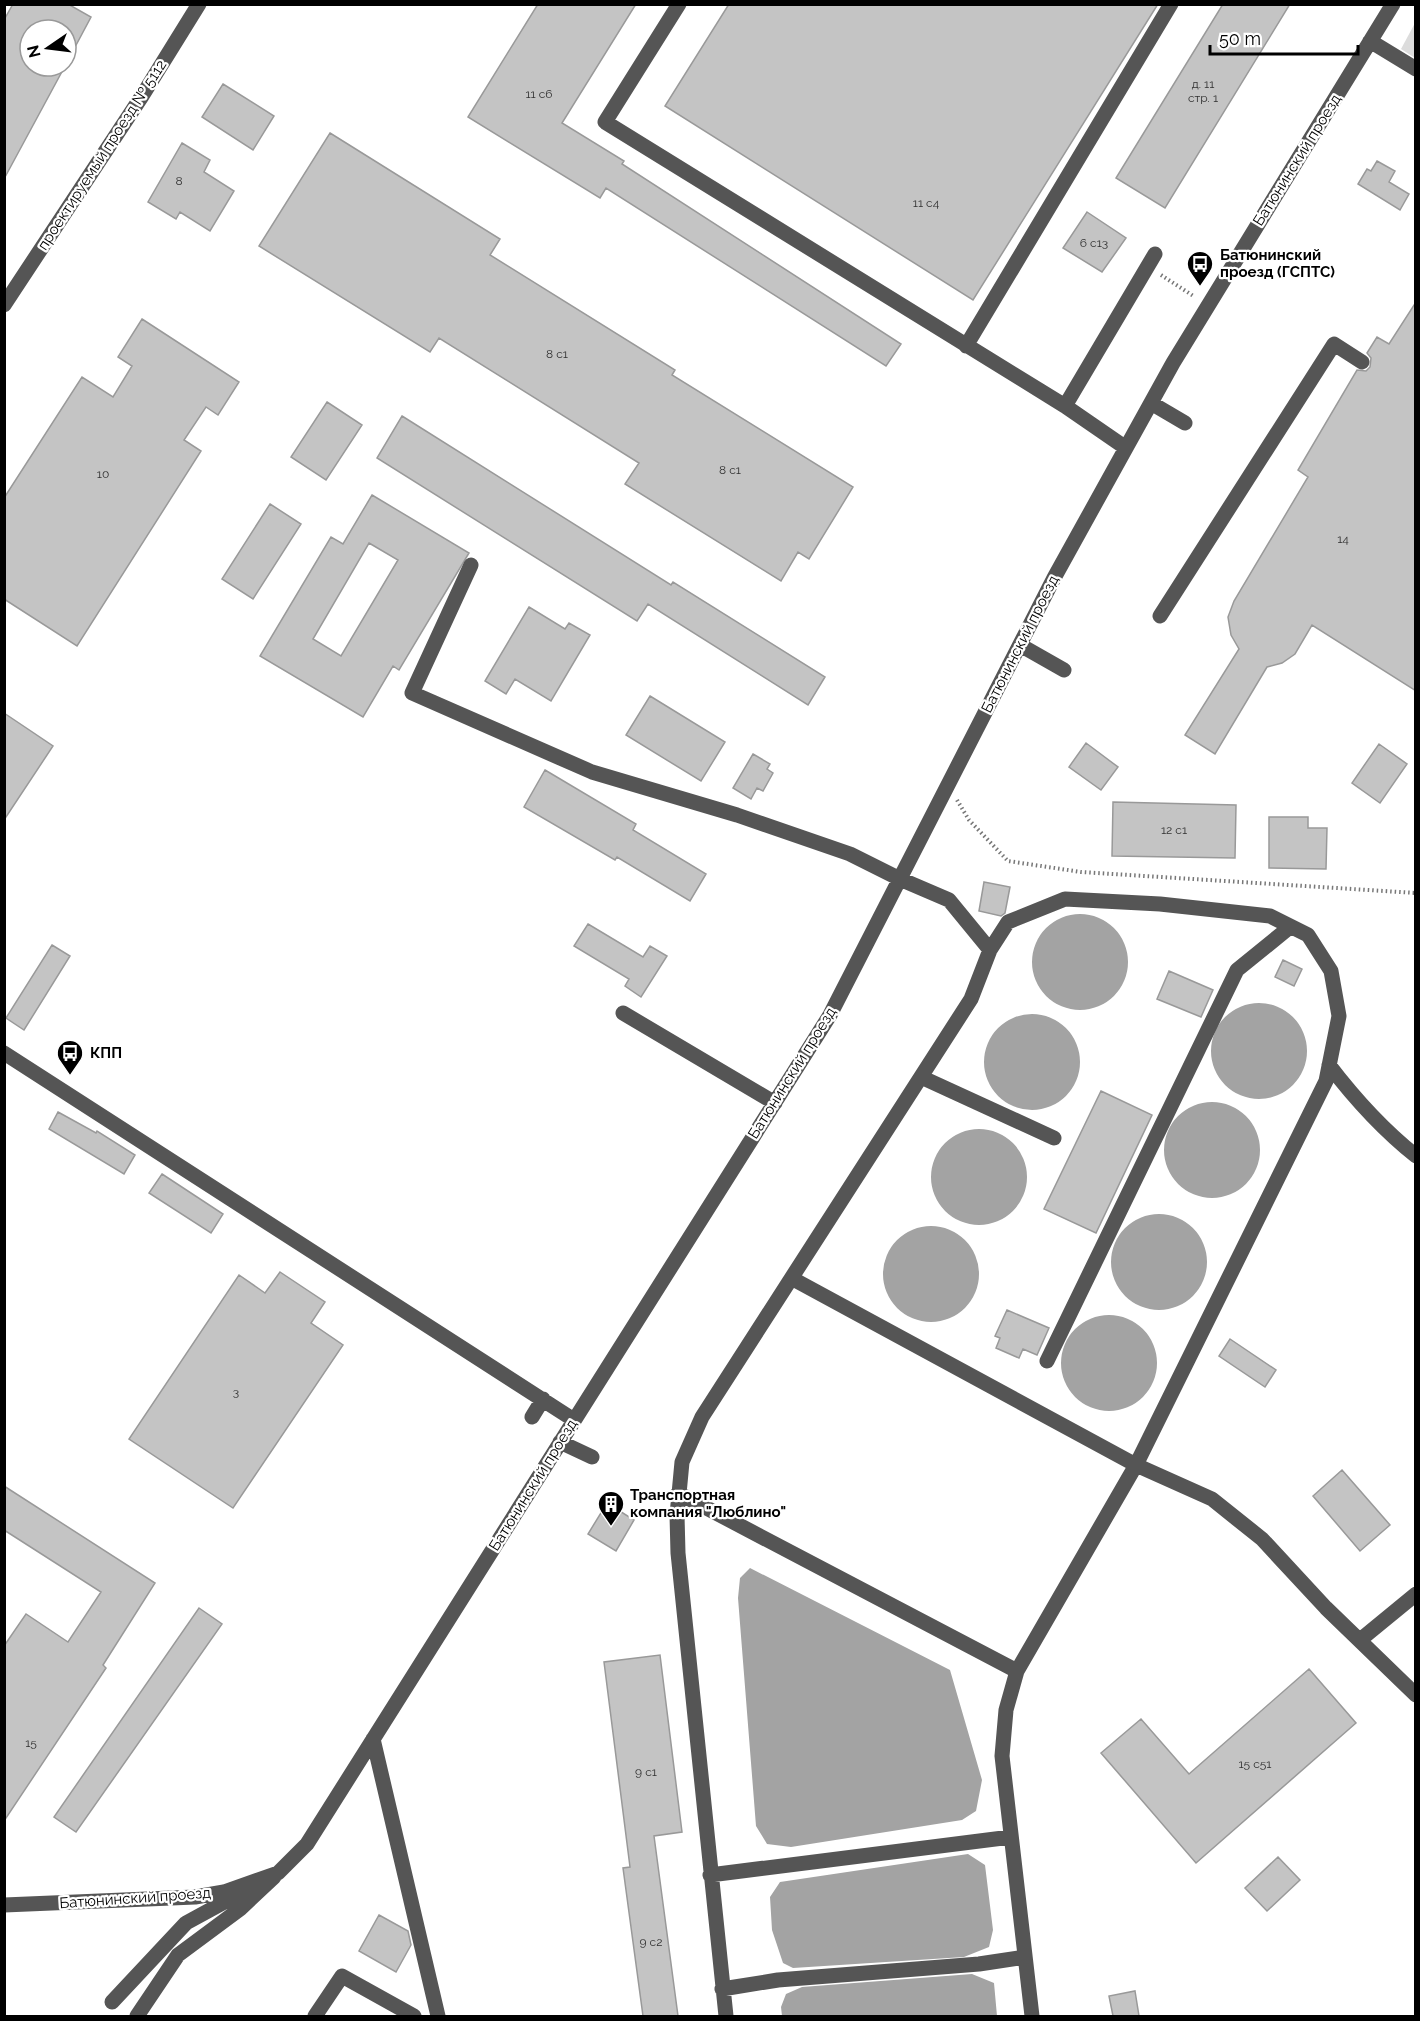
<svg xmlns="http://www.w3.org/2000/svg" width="1420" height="2021" font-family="Raleway,sans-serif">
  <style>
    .green { fill: #dcdcdc }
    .water { fill: #a3a3a3 }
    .building { fill: #c4c4c4; stroke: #999; stroke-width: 1.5; fill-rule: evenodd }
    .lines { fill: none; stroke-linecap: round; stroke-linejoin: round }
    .path { stroke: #777; stroke-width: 4; stroke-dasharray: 1.5 3; stroke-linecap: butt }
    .minor { stroke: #555; stroke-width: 15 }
    .labels { text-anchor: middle; stroke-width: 4.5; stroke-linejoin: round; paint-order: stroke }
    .number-label { font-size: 12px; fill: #313131 }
    .street-label { font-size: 15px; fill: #000; stroke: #fff }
    .poi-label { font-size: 15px; font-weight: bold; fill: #000; stroke: #fff; text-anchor: start }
  </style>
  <rect width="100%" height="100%" fill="#fff"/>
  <!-- green -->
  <path class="green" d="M1415 23V58L1401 49Z"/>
  <!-- water -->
  <path class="water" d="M1032 962a48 48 0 1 1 96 0a48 48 0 1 1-96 0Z
    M1211 1051a48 48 0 1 1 96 0a48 48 0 1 1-96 0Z
    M984 1062a48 48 0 1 1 96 0a48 48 0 1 1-96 0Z
    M1164 1150a48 48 0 1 1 96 0a48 48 0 1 1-96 0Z
    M931 1177a48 48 0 1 1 96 0a48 48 0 1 1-96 0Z
    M1111 1262a48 48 0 1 1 96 0a48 48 0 1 1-96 0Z
    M883 1274a48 48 0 1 1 96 0a48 48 0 1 1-96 0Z
    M1061 1363a48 48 0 1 1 96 0a48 48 0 1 1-96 0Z
    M750 1568 950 1670 982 1780 976 1811 962 1820 791 1847 767 1844 756 1826 738 1598 740 1578Z
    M968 1854 985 1865 993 1930 989 1947 964 1957 793 1968 783 1963 772 1930 770 1897 780 1882Z
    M972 1974 994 1983 997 2016H782L781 2007 786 1994 802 1987Z"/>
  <!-- building -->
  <path class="building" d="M13 4H68L91 17 66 64V30H30V66H65L4 179V20Z
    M538 4H636L562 123 624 161 622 164 901 344 886 366 606 188 600 198 468 117Z
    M729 4H1158L973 300 665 106Z
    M1223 4H1290L1165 208 1116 178Z
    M223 84 274 116 253 150 202 117Z
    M330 133 500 239 490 255 675 370 672 375 853 487 809 559 798 552 781 581 625 484 639 463 439 338 430 352 259 246Z
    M182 143 210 160 204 172 234 191 210 231 180 212 176 219 148 202Z
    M1377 161 1395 171 1389 182 1409 194 1400 210 1358 184 1367 169 1371 171Z
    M1087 212 1126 238 1102 272 1063 248Z
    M1416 302V691L1312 625 1295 654 1282 663 1267 667 1215 754 1185 735 1239 649 1231 635 1228 617 1234 601 1308 477 1298 470 1357 370 1366 371 1370 367 1371 358 1367 353 1377 337 1389 344Z
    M142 319 239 382 218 415 206 407 184 440 201 451 77 646 4 599V498L82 377 113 397 132 366 118 357Z
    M327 402 362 425 326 480 291 457Z
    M402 416 671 585 673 582 825 677 808 705 648 604 637 621 377 458Z
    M372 495 469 553 399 670 393 666 363 717 260 656 331 537 343 544ZM369 543 398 560 341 656 313 639Z
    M270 504 301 524 253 599 222 579Z
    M529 607 565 629 569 623 590 635 551 701 515 679 506 694 485 681Z
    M650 696 725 742 701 781 626 735Z
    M4 713 53 746 4 820Z
    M1086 743 1118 767 1101 790 1069 767Z
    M1379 744 1407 764 1380 803 1352 783Z
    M753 754 770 764 767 769 773 773 763 791 757 788 751 799 733 788Z
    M545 770 636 824 633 830 706 874 690 901 617 857 615 860 524 807Z
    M1113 802 1236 805 1235 858 1112 856Z
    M1269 817H1308V828H1327L1326 869 1269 868Z
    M984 882 1010 887 1005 913 1001 916 979 911Z
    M588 924 643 957 650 946 667 956 641 997 625 986 629 979 574 946Z
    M52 945 70 956 24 1030 6 1018Z
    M1283 960 1302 969 1294 986 1275 977Z
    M1169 971 1213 990 1201 1017 1157 999Z
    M1101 1091 1152 1115 1096 1233 1044 1209Z
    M58 1112 96 1133 97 1131 135 1155 124 1174 49 1129Z
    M162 1174 223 1214 211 1233 149 1193Z
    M280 1272 325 1302 311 1323 343 1345 233 1508 129 1439 239 1275 265 1293Z
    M1007 1310 1049 1328 1037 1355 1023 1349 1019 1358 996 1348 1000 1338 995 1336Z
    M1230 1339 1276 1370 1265 1387 1219 1356Z
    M1342 1470 1390 1525 1360 1551 1313 1496Z
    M4 1486 155 1583 103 1665 106 1668 4 1821V1646L26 1614 68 1642 101 1592 4 1530Z
    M607 1503 634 1520 616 1551 588 1534Z
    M199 1608 222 1624 76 1832 54 1817Z
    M660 1655 682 1832 654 1836 678 2016H643L623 1868 630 1867 604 1662Z
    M1309 1669 1356 1723 1196 1863 1101 1753 1141 1719 1189 1774Z
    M1278 1857 1300 1880 1267 1911 1245 1888Z
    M379 1915 408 1931 411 1945 396 1972 359 1951Z
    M1135 1991 1139 2016H1113L1109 1996Z"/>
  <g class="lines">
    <!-- path -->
    <path class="path" d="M1161 275 1195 297
      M957 800 969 820 1008 861 1081 872 1416 893"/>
    <!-- minor -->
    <path class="minor" d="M679 4 605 122 1065 406
      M1370 41 1416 69
      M4 305 142 96 199 4
      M966 346 1171 4
      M1151 403 1185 423
      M1126 448 1065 406 1155 254
      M471 565 412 693 592 772 737 815 850 854 900 879 949 900 990 950
      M1160 616 1334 344 1362 362
      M1020 645 1064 670
      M623 1013 775 1103
      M4 1053 574 1420
      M1329 1065C1355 1099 1382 1129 1416 1156
      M921 1077 1054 1138
      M793 1279 1136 1465 1212 1499 1262 1539 1326 1608 1416 1695
      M1047 1361 1237 970 1290 927
      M532 1417 543 1399
      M560 1442 592 1457
      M678 1493 1017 1671
      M1360 1640 1416 1594
      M373 1739 438 2016
      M710 1875 1011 1837
      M4 1905 195 1897 224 1892 278 1873 307 1844 830 1015 1054 578 1173 363 1393 4
      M722 1989 778 1980 979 1964 1025 1957
      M112 2002 186 1923 241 1893
      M137 2016 178 1955 240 1909 274 1877
      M315 2016 342 1976 414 2016
      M726 2016 678 1553 677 1515 682 1462 702 1417 971 999 990 950 1008 922 1065 899 1160 904 1270 916 1308 935 1331 971 1339 1016 1326 1081 1136 1465 1017 1671 1006 1710 1002 1756 1032 2016"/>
  </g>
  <!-- icons -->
  <defs>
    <g id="bus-pin" transform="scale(1.35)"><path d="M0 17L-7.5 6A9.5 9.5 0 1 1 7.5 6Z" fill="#000" stroke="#fff"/><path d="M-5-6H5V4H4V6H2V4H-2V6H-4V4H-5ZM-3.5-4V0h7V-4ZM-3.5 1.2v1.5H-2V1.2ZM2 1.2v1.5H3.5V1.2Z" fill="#fff"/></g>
    <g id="building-pin" transform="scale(1.35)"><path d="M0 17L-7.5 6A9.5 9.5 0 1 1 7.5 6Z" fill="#000" stroke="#fff"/><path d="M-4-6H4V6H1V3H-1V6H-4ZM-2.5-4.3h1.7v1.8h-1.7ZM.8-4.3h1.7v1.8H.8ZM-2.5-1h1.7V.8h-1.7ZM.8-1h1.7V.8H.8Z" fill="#fff"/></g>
  </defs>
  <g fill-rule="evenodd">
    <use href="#bus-pin" x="1200" y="264"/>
    <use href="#bus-pin" x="70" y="1053"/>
    <use href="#building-pin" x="611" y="1504"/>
  </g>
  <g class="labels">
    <!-- number labels -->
    <g class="number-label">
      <text x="1203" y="88">д. 11<tspan x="1203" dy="14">стр. 1</tspan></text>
      <text x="539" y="98">11 с6</text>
      <text x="179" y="185">8</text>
      <text x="926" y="207">11 с4</text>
      <text x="1094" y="247">6 с13</text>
      <text x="557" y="358">8 с1</text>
      <text x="730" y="474">8 с1</text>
      <text x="103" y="478">10</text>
      <text x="1343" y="543">14</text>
      <text x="1174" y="834">12 с1</text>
      <text x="236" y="1396">3</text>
      <text x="31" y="1747">15</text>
      <text x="1255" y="1768">15 с51</text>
      <text x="646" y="1776">9 с1</text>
      <text x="651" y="1946">9 с2</text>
    </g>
    <!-- street labels -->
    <g class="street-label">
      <text transform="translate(102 155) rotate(-57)" y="5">проектируемый проезд № 5112</text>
      <text transform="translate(1297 160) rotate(-58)" y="5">Батюнинский проезд</text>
      <text transform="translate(1020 644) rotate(-63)" y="5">Батюнинский проезд</text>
      <text transform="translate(792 1073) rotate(-58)" y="5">Батюнинский проезд</text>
      <text transform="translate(533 1485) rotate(-58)" y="5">Батюнинский проезд</text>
      <text transform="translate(135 1898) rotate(-4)" y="5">Батюнинский проезд</text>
    </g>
    <!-- poi labels -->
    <g class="poi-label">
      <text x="1220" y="260">Батюнинский<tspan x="1220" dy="17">проезд (ГСПТС)</tspan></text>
      <text x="90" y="1058">КПП</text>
      <text x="630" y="1500">Транспортная<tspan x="630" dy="17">компания "Люблино"</tspan></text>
    </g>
  </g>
  <!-- border -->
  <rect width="1420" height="2021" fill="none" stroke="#000000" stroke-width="12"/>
  <!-- north arrow -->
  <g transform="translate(48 48) rotate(256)"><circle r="28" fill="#ffffff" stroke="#999999" stroke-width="1.5"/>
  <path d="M0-4.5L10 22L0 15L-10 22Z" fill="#000000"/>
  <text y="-9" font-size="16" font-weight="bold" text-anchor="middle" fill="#000000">N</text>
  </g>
  <!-- scale -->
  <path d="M1210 45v9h148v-9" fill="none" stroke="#000000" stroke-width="3"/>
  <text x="1219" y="45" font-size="18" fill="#000000" stroke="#ffffff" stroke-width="4.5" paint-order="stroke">50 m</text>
</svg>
